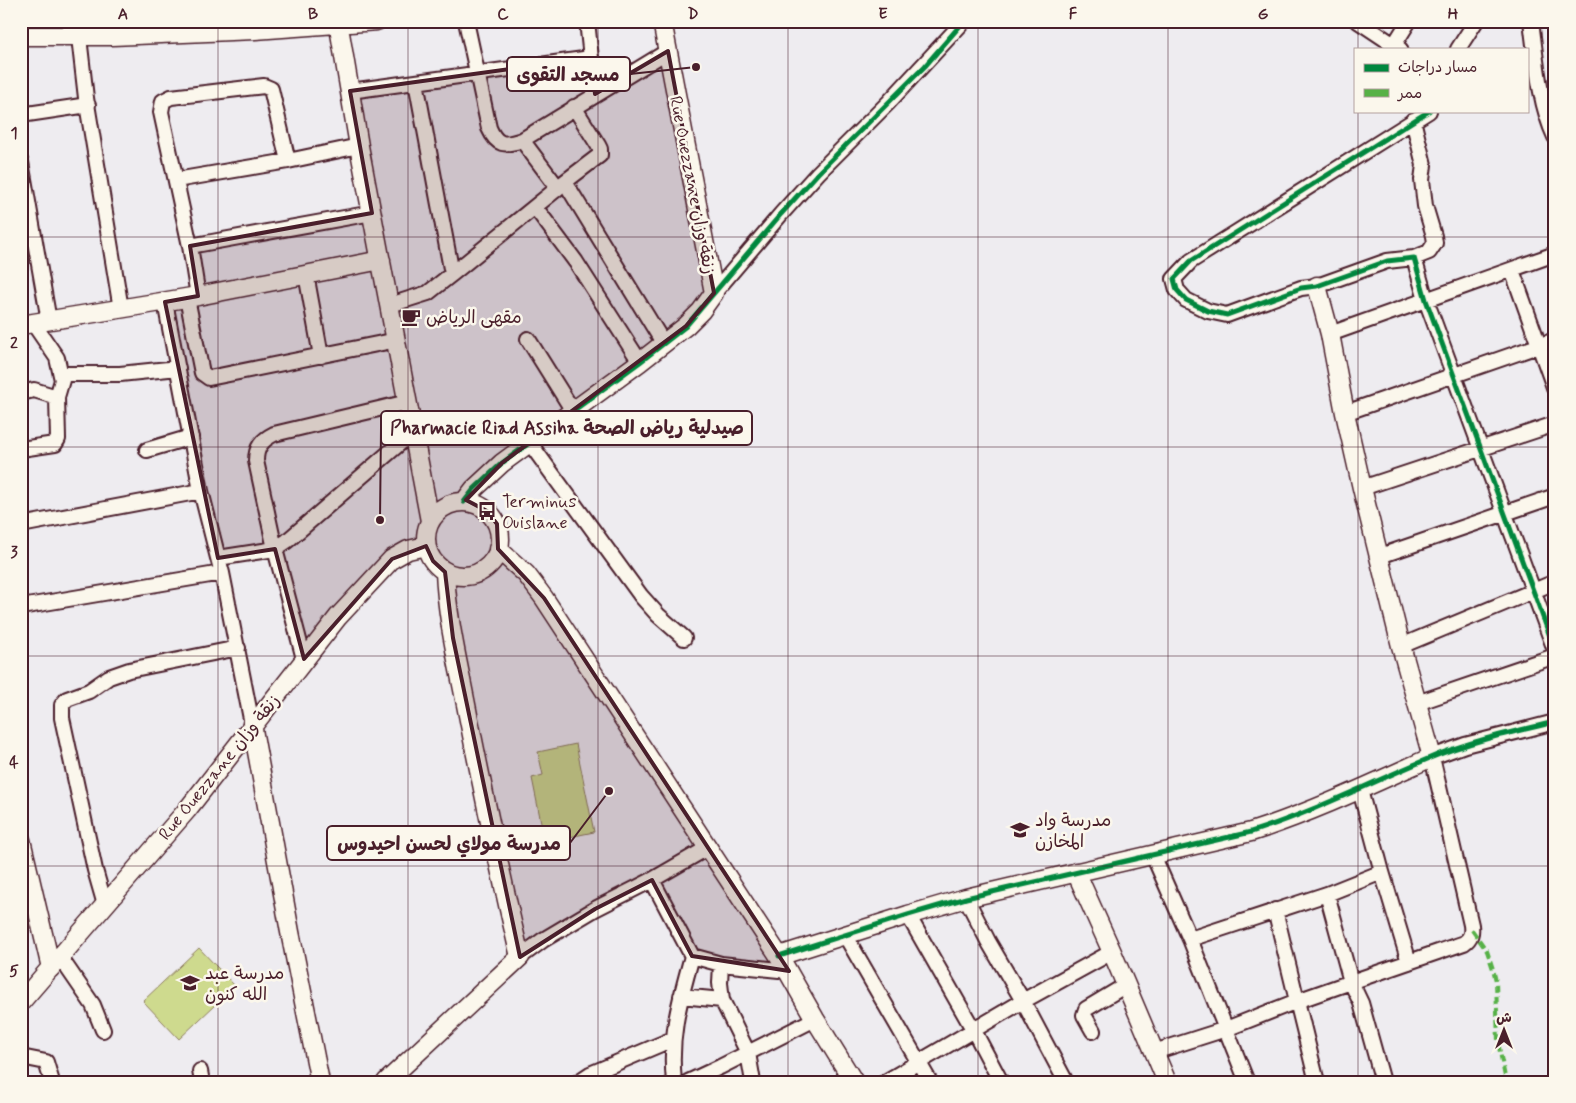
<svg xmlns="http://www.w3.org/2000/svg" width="1576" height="1103" font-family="Mynerve,'Playpen Sans Arabic',sans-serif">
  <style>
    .green { fill: #ceda8e; stroke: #8c7c5c }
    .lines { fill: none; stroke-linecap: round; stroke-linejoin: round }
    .minor-casing { stroke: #4a1f2b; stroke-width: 18 }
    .tertiary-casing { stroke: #4a1f2b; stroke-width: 21 }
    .minor { stroke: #fbf7ec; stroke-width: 14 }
    .tertiary { stroke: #fbf7ec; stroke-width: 18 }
    .quiet { stroke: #57b146; stroke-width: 4; stroke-dasharray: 8 4; stroke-linecap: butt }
    .cycleway-casing { stroke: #fbf7ec; stroke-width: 8 }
    .cycleway { stroke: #00873e; stroke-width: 5 }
    .marked { fill: #4a1f2b; fill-opacity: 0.2; stroke: #4a1f2b; stroke-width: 4; stroke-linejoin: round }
    .grid { fill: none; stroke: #4a1f2b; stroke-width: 1; stroke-opacity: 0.55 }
    .labels { text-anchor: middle; stroke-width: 5; stroke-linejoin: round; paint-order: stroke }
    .street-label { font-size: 18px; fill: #4a1f2b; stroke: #fbf7ec }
    .poi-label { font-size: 18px; fill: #4a1f2b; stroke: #fbf7ec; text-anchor: start }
    .leader { fill: none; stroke: #4a1f2b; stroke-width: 2 }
    .callout-dot { fill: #4a1f2b; stroke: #fbf7ec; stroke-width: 2 }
    .callout { fill: #fbf7ec; stroke: #4a1f2b; stroke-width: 2 }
    .callout-label { font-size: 19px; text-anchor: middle; font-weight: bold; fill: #4a1f2b }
    .neatline { fill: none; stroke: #4a1f2b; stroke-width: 2 }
    .grid-label { font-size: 16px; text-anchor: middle; font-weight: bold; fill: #4a1f2b }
  </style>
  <rect width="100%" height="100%" fill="#eeecf0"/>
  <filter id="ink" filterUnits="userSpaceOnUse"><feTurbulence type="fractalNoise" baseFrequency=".02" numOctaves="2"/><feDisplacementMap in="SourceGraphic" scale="10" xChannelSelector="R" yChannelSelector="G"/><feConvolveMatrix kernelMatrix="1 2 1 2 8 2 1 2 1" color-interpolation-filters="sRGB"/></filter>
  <g filter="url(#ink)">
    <!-- green -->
    <path class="green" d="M576 744 594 832 545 842 532 778 543 775 538 752Z
      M199 948 235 986 179 1039 143 1001Z"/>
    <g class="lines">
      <!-- minor casing -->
      <g class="minor-casing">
        <path id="minor" d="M87 21 79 37 86 98 121 309
          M109 21 112 36
          M466 21 489 128C497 146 504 146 522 140L668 51
          M587 21 591 58
          M1358 21 1400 49
          M1531 21C1536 58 1539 103 1555 137
          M1394 45 1409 21
          M1458 49 1476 21
          M416 82 452 274 558 188 522 140
          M350 91 591 58 595 94
          M1429 111 1191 261 1174 279 1177 290 1186 300 1208 311 1227 315 1301 288 1317 286 1387 261 1414 258 1426 300 1555 650
          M21 115 88 105
          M1413 120 1424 165 1422 180 1425 206 1434 236 1435 243 1429 252 1414 258
          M21 162 49 321
          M176 180 288 161 359 146
          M565 182 664 344
          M558 187 600 155V149L598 145 574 107
          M535 207 576 262 640 362
          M190 246 372 213
          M1512 270 1555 390
          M306 274 321 356
          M714 293 781 214 818 173 888 103 964 21
          M198 296 190 246 161 112 163 101 171 97 264 86 271 89 288 161
          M187 298 202 373 209 378 397 340
          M165 302 201 491 218 558 275 549 256 461C256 447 262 440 274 434L408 402
          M390 305 428 293 452 274
          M1330 334 1555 254
          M528 339 573 411
          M61 374H120L178 368
          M21 393 34 390 57 397
          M1345 413 1555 340
          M529 442 641 596 658 615 684 638
          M21 449 55 444 58 439 57 397 62 380 57 358 33 323
          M147 450 191 437
          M1362 488 1555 424
          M21 525 201 491
          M1380 556 1555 496
          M222 573 252 724
          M21 607 222 573 218 558
          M1401 646 1555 582
          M304 659 275 549 287 541 414 431
          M1417 703 1555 656
          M1153 855 1190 939 1327 894 1382 872 1360 790
          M1382 872 1409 962
          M652 880 692 956
          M966 898 988 941 1023 1001 1066 1082
          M105 905 95 870 62 718V705L67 699 89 691 109 677 129 670 238 648
          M1275 910 1297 1001 1351 982 1327 894
          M908 915 973 1029 1001 1082
          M845 935 930 1082
          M1190 939 1247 1082
          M60 957 93 1005 103 1030
          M520 957 543 940 595 909 652 880 709 847
          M721 964 720 983 722 1000 748 1053 753 1082
          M681 996 722 1000
          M1093 1031 1084 1015 1086 1009 1126 985
          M1154 1052 1226 1029 1297 1001 1317 1082
          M21 1057 46 1062 52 1082
          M200 1071 202 1082
          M578 1082 590 1074 673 1039
          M674 1082C669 1035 680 1000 692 956L721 964 789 971
          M688 1082 720 1067 815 1019
          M885 1082 1023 1001 1112 952
          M1383 1082 1361 1003 1351 982 1464 943C1471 938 1472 933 1471 925L1432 757 1465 745 1555 722"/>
      </g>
      <!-- tertiary casing -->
      <g class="tertiary-casing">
        <path id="tertiary" d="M338 21 359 146 430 521
          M21 36H112L255 30 377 21
          M21 325 198 296 381 260
          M464 502 474 489 502 463 640 362 686 326 701 311 714 293 662 21
          M426 539a37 37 0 1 1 74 0a37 37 0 1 1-74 0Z
          M498 549 526 574 544 598 779 956 815 1019 854 1082
          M252 724 290 932 320 1082
          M21 840 51 968
          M1076 872 1112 952 1167 1082
          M779 956 908 915 966 898 1251 832C1313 812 1372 784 1432 757L1401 646 1362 488 1345 413 1330 334 1317 286
          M21 1002 187 810 338 617 392 559 408 550 426 546
          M386 1082 520 957C501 876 484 796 468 715 459 667 447 620 445 572"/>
      </g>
      <!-- minor -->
      <use href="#minor" class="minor"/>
      <!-- tertiary -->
      <use href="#tertiary" class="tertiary"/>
      <!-- quiet -->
      <path class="quiet" d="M1472 930 1487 951 1493 969 1496 981 1498 1042 1506 1082"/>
      <!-- cycleway casing -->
      <g class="cycleway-casing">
        <path id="cycleway" d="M1429 111 1191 261 1174 279 1177 290 1186 300 1208 311 1227 315 1301 288 1317 286 1387 261 1414 258 1426 300 1555 650
          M464 502 474 489 502 463 640 362 686 326 781 214 818 173 925 66 964 21
          M779 956 908 915 966 898 1251 832C1313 812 1370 783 1430 758 1470 741 1513 732 1555 722"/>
      </g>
      <!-- cycleway -->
      <use href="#cycleway" class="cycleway"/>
    </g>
  </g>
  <!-- marked area -->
  <path class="marked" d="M668 51 714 293 686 326 502 463 466 500 487 511 497 524 498 549 544 598 789 971 692 956 652 880 595 909 520 957 453 638 445 572 433 561 426 546 392 559 304 659 275 549 218 558 165 302 198 296 190 246 372 213 350 91 591 58 595 94Z"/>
  <!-- grid -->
  <path class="grid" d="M218 21V1082M408 21V1082M598 21V1082M788 21V1082M978 21V1082M1168 21V1082M1358 21V49M1358 111V1082M21 237H1555M21 447H1555M21 656H1555M21 866H1555"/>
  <!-- icons -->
  <defs>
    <g id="cafe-bare" transform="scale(1.5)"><path d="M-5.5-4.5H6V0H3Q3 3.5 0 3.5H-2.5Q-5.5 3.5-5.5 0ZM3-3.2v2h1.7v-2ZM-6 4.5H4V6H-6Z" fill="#4a1f2b" stroke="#fbf7ec" stroke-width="2.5" paint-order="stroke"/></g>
    <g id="bus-bare" transform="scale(1.5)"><path d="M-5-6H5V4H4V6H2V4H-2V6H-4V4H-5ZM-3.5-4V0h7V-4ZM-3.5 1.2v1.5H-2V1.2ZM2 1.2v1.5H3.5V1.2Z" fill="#4a1f2b" stroke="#fbf7ec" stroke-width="2.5" paint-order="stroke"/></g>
    <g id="school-bare" transform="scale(1.5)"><path d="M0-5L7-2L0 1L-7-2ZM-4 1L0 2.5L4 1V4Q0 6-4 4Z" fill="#4a1f2b" stroke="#fbf7ec" stroke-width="2.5" paint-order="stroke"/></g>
  </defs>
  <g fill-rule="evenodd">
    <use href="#cafe-bare" x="411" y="317"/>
    <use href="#bus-bare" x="487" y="511"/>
    <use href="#school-bare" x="1020" y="830"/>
    <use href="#school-bare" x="190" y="983"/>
  </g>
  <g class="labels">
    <!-- street labels -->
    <g class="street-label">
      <text transform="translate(693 185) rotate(79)" y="6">Rue Ouezzane زنقة وزان</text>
      <text transform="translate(219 767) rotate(-51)" y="6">Rue Ouezzane زنقة وزان</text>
    </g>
    <!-- poi labels -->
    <g class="poi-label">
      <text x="426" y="323">مقهى الرياض</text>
      <text x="502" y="507">Terminus<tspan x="502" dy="21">Ouislane</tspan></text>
      <text x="1035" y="826">مدرسة واد<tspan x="1035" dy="21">المخازن</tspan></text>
      <text x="205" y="979">مدرسة عبد<tspan x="205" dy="21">الله كنون</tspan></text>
    </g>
  </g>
  <!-- callouts -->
  <path class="leader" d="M696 67L630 74M380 520L381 428M609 791L570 843"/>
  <g class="callout-dot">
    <circle cx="696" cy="67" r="5"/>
    <circle cx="380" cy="520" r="5"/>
    <circle cx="609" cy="791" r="5"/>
  </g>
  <g class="callout">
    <rect x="507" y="57" width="123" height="34" rx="5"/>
    <rect x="381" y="411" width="371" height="34" rx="5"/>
    <rect x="327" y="826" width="243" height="34" rx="5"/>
  </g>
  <g class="callout-label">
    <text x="568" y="81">مسجد التقوى</text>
    <text x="567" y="434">Pharmacie Riad Assiha صيدلية رياض الصحة</text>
    <text x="449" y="850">مدرسة مولاي لحسن احيدوس</text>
  </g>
  <!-- margin -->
  <rect width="1576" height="1103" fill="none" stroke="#fbf7ec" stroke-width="55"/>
  <!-- legend -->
  <rect x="1354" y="48" width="175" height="65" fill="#fbf7ec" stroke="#b4a19f"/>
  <rect x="1364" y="64" width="25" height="8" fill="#00873e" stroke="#b4a19f"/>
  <text x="1398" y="72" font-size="15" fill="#4a1f2b">مسار دراجات</text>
  <rect x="1364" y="89" width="25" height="8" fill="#57b146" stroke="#b4a19f"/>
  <text x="1398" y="98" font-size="15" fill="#4a1f2b">ممر</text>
  <!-- north arrow -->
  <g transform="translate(1504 1030)" stroke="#fbf7ec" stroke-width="4" paint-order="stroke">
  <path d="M0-4L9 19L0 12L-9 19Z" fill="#4a1f2b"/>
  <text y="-8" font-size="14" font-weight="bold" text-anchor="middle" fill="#4a1f2b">ش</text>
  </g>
  <rect x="28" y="28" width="1520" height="1048" class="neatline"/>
  <g class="grid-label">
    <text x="123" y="19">A</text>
    <text x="313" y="19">B</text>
    <text x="503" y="19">C</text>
    <text x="693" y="19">D</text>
    <text x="883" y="19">E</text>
    <text x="1073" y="19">F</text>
    <text x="1263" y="19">G</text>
    <text x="1453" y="19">H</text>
    <text x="14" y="138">1</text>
    <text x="14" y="348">2</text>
    <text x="14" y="557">3</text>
    <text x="14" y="767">4</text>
    <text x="14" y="976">5</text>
  </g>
</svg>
